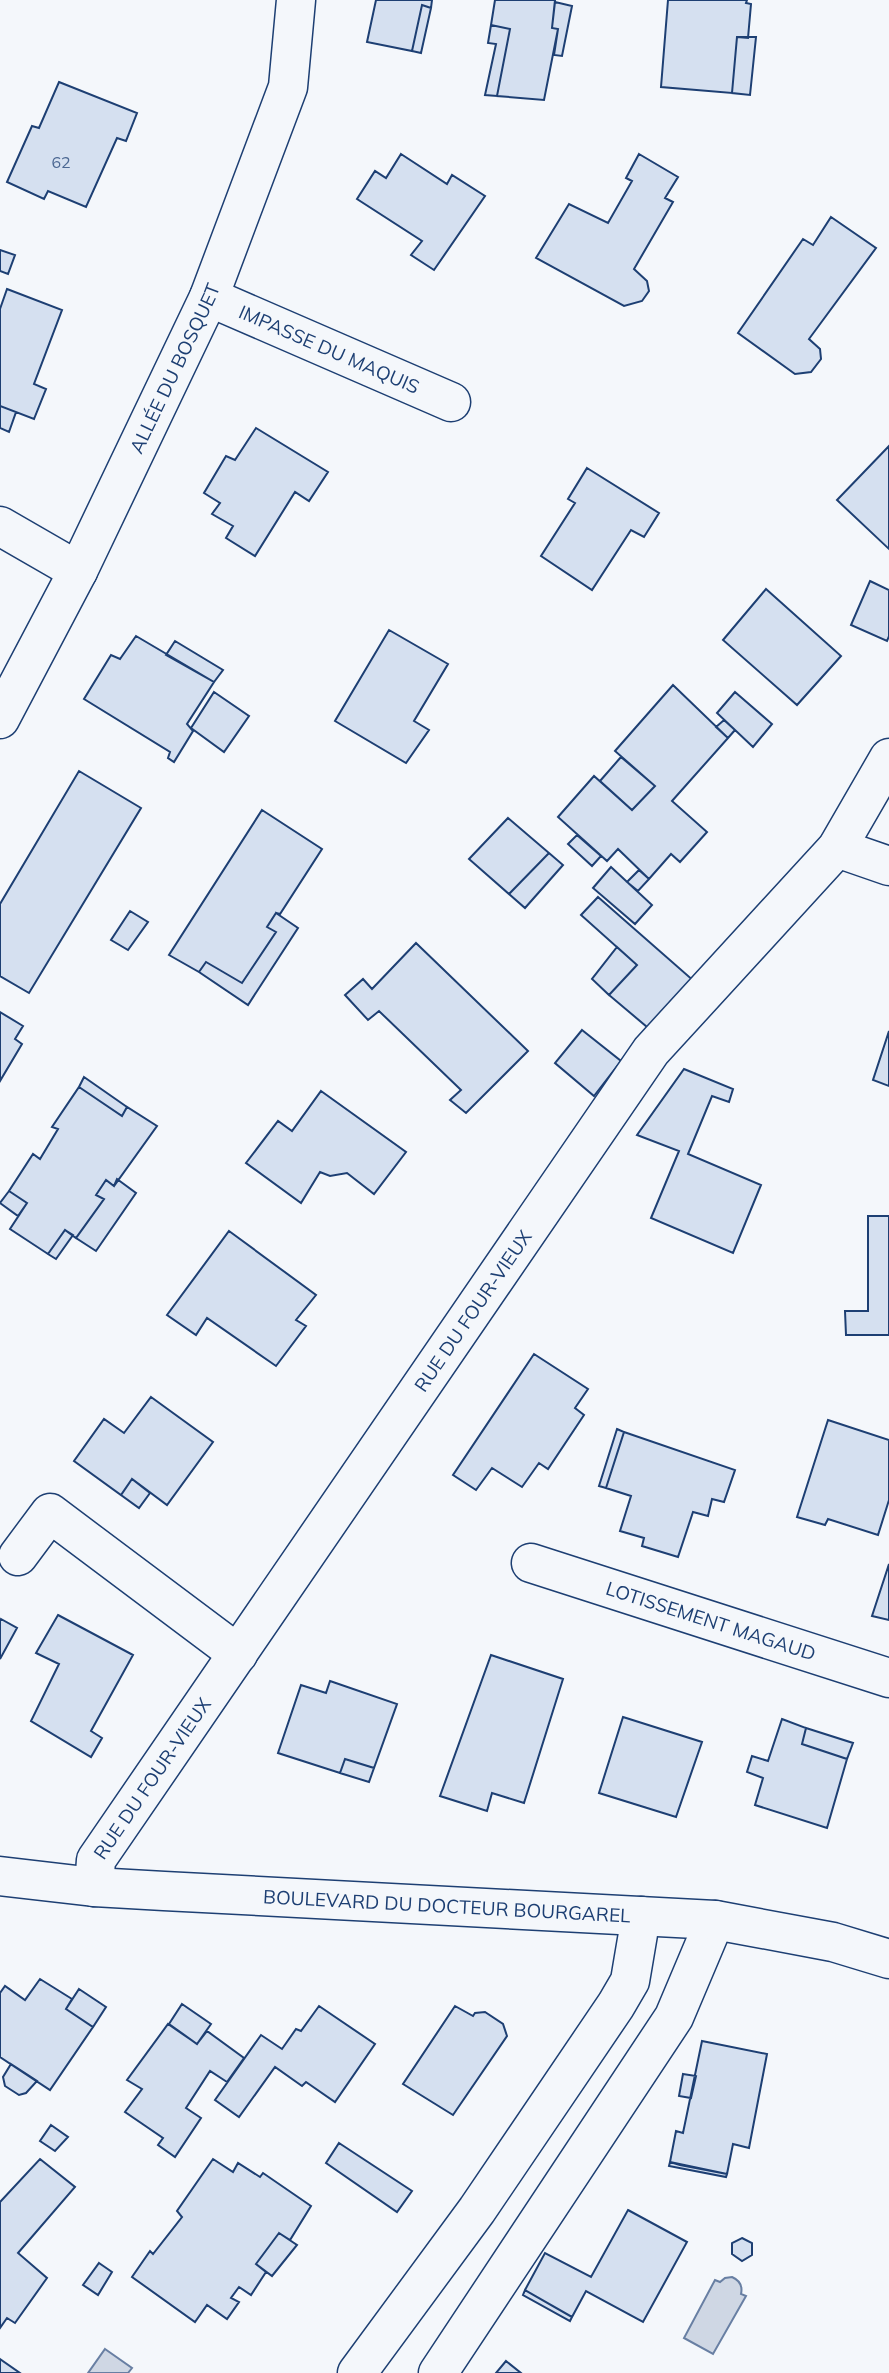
<svg xmlns="http://www.w3.org/2000/svg" width="889" height="2373" font-family="Mulish,sans-serif">
  <style>
    .water { fill: #cfd7e4; stroke: #687fa3; stroke-width: 2 }
    .building { fill: #d5e0f0; stroke: #1d3f73; stroke-width: 2 }
    .lines { fill: none; stroke-linecap: round; stroke-linejoin: round }
    .minor-casing { stroke: #1d3f73; stroke-width: 41 }
    .major-casing { stroke: #1d3f73; stroke-width: 41 }
    .minor { stroke: #f4f7fb; stroke-width: 38 }
    .major { stroke: #f4f7fb; stroke-width: 38 }
    .labels { text-anchor: middle; stroke-width: 5; stroke-linejoin: round; paint-order: stroke }
    .number-label { font-size: 16px; fill: #4b6792 }
    .street-label { font-size: 19px; fill: #1d3f73; stroke: #f4f7fb }
  </style>
  <rect width="100%" height="100%" fill="#f4f7fb"/>
  <!-- water -->
  <path class="water" d="M732 2277C739 2280 743 2285 741 2294L746 2296 713 2354 684 2338 715 2280 720 2282 725 2278Z
    M105 2349 132 2368 128 2373H88Z"/>
  <!-- building -->
  <path class="building" d="M376 0H432L431 8 422 5 412 51 367 42Z
    M495 0H555L552 28 558 29 544 100 497 96 510 29 491 25Z
    M668 0H747L746 3 751 4 748 38 737 37 732 93 661 87Z
    M555 2 572 6 562 56 554 55 558 29 552 28Z
    M422 5 431 8 421 53 412 51Z
    M491 25 510 29 497 96 485 95 496 44 488 43Z
    M737 37H756L750 95 732 93Z
    M59 82 137 113 126 141 117 138 86 207 48 191 44 199 7 182 32 126 39 128Z
    M401 154 447 184 452 175 485 196 434 270 411 255 422 241 357 199 375 171 386 178Z
    M639 154 678 177 665 198 673 202 634 269 647 281 649 291 642 301 624 306 536 258 569 204 608 223 632 181 626 178Z
    M831 217 876 248 809 339 820 349 821 359 811 372 795 374 738 333 803 239 813 245Z
    M0 250 15 255 8 274 0 271Z
    M7 289 62 310 34 384 46 389 34 419 0 406V309Z
    M0 406 16 412 9 432 0 428Z
    M256 428 328 472 309 501 295 492 255 556 226 538 233 526 212 514 220 503 204 493 226 456 235 460Z
    M889 446V549L837 500Z
    M587 468 659 513 644 537 631 530 592 590 541 556 575 503 568 499Z
    M870 581 889 590V636L887 641 851 625Z
    M766 589 841 656 797 705 723 640Z
    M389 630 448 664 414 721 429 730 406 763 335 721Z
    M136 636 214 682 187 724 193 731 174 762 168 758 170 752 84 699 111 655 120 659Z
    M175 641 223 670 214 682 166 655Z
    M673 685 728 738 672 801 707 832 680 862 671 854 649 879 618 849 607 861 558 817 594 776 632 810 655 786 615 751Z
    M214 692 249 716 224 752 191 728Z
    M735 692 772 724 753 747 717 713Z
    M724 720 735 730 728 738 716 727Z
    M621 757 655 786 632 810 600 781Z
    M79 771 141 808 29 993 0 976V904Z
    M262 810 322 849 280 914 276 913 267 927 276 932 242 983 206 962 199 972 169 955Z
    M508 818 549 853 509 894 469 859Z
    M577 835 601 856 592 866 568 844Z
    M549 853 563 865 525 908 509 894Z
    M611 867 652 905 635 924 593 888Z
    M639 870 649 879 638 891 627 882Z
    M598 897 695 982 653 1032 609 995 637 965 581 915Z
    M130 911 148 922 128 950 111 940Z
    M276 913 298 928 248 1005 199 972 206 962 242 983 276 932 267 927Z
    M416 943 528 1051 466 1113 450 1100 461 1090 379 1011 368 1020 345 995 363 979 372 989Z
    M617 947 637 965 609 995 592 979Z
    M0 1012 23 1026 15 1039 22 1044 0 1081Z
    M582 1030 621 1061 594 1096 555 1063Z
    M889 1031V1086L873 1080Z
    M684 1069 733 1089 729 1102 712 1096 688 1154 761 1185 733 1253 651 1218 679 1151 637 1135Z
    M84 1077 127 1107 122 1116 79 1087Z
    M79 1087 122 1116 127 1107 157 1126 114 1186 106 1180 96 1195 104 1199 76 1238 65 1230 48 1254 10 1229 27 1203 9 1191 33 1154 40 1159 58 1129 52 1127Z
    M321 1091 406 1152 374 1194 347 1173 330 1176 320 1172 301 1203 246 1163 278 1121 292 1131Z
    M117 1179 136 1193 96 1251 76 1238 104 1199 96 1195 106 1180 114 1186Z
    M9 1191 27 1203 18 1216 0 1203Z
    M868 1216H889V1335H846L845 1311H868Z
    M65 1230 73 1235 56 1259 48 1254Z
    M229 1231 316 1295 296 1320 306 1326 276 1366 207 1318 196 1335 167 1315Z
    M534 1354 588 1389 575 1408 584 1415 548 1469 539 1463 522 1487 492 1468 476 1490 453 1475Z
    M151 1397 213 1442 167 1505 132 1479 121 1495 74 1461 104 1419 124 1433Z
    M828 1420 889 1440V1500L878 1535 828 1519 825 1525 797 1517Z
    M617 1429 624 1432 606 1488 599 1486Z
    M624 1432 735 1470 724 1502 712 1499 708 1516 693 1512 678 1557 642 1546 644 1538 620 1531 631 1496 606 1488Z
    M132 1479 150 1493 139 1508 121 1495Z
    M889 1564V1620L872 1616Z
    M58 1615 133 1655 91 1731 102 1738 91 1757 31 1721 59 1664 36 1653Z
    M1 1619 17 1628 0 1659V1621Z
    M491 1655 563 1679 524 1803 492 1793 487 1811 440 1796Z
    M330 1681 397 1704 374 1768 345 1759 340 1773 278 1753 301 1685 326 1693Z
    M623 1717 702 1742 676 1817 599 1793Z
    M782 1719 806 1728 802 1744 847 1759 827 1828 755 1805 763 1778 747 1772 752 1756 768 1761Z
    M806 1728 853 1743 847 1759 802 1744Z
    M345 1759 374 1768 369 1782 340 1773Z
    M40 1979 72 1999 66 2009 93 2027 50 2090 0 2057V1993L5 1986 25 2000Z
    M79 1989 106 2007 93 2027 66 2009Z
    M182 2004 211 2024 197 2044 169 2024Z
    M319 2006 375 2044 335 2102 306 2082 302 2086 275 2067 239 2117 215 2100 261 2035 282 2049 296 2029 301 2031Z
    M455 2006 473 2016 475 2013 485 2012 503 2024 507 2036 453 2115 403 2084Z
    M168 2024 197 2044 207 2031 244 2058 227 2082 210 2071 186 2108 201 2118 175 2157 158 2145 163 2138 125 2112 142 2089 127 2080Z
    M702 2041 767 2054 749 2148 733 2144 727 2174 670 2162 676 2131 683 2133Z
    M11 2064 37 2081 26 2093 19 2095 5 2086 3 2077Z
    M683 2074 696 2076 691 2098 679 2096Z
    M51 2125 68 2137 55 2151 40 2141Z
    M339 2143 412 2191 397 2212 326 2163Z
    M40 2159 75 2187 18 2253 47 2278 15 2323 7 2318 0 2328V2202Z
    M213 2159 233 2172 238 2163 260 2177 263 2173 311 2206 290 2240 279 2233 256 2264 266 2272 251 2295 239 2287 231 2298 239 2302 227 2319 207 2305 195 2322 132 2277 150 2251 153 2254 182 2217 177 2211Z
    M670 2162 680 2165 727 2174 726 2177 669 2166Z
    M628 2210 687 2242 643 2322 586 2291 572 2317 525 2290 545 2253 591 2277Z
    M279 2233 297 2245 272 2276 256 2264Z
    M742 2238 752 2243V2255L742 2261 732 2254V2243Z
    M99 2263 112 2272 98 2295 83 2285Z
    M525 2290 572 2317 570 2321 523 2295Z
    M0 2359 20 2373H0Z
    M506 2361 521 2373H496Z"/>
  <g class="lines">
    <!-- minor casing -->
    <g class="minor-casing">
      <g id="minor">
        <path id="s1" d="M209 297 451 402"/>
        <path d="M0 526 78 571"/>
        <path id="s2" d="M0 719 78 571 209 297 288 87 296 0"/>
        <path d="M837 848 889 866"/>
        <path d="M18 1556 50 1513 238 1654"/>
        <path id="s3" d="M531 1563 889 1678"/>
        <path id="s4" d="M94 1887 96 1860 651 1051 837 848 889 758"/>
        <path d="M357 2373 477 2210 616 2005 630 1981 641 1916"/>
        <path d="M438 2373 674 2017 715 1920"/>
      </g>
    </g>
    <!-- major casing -->
    <g class="major-casing">
      <g id="major">
        <path id="s5" d="M0 1876 94 1887 164 1891 715 1920 833 1942 889 1959"/>
      </g>
    </g>
    <!-- minor -->
    <use href="#minor" class="minor"/>
    <!-- major -->
    <use href="#major" class="major"/>
  </g>
  <g class="labels">
    <!-- number labels -->
    <g class="number-label">
      <text x="61" y="168">62</text>
    </g>
    <!-- street labels -->
    <g class="street-label">
      <text dy="7" stroke="none"><textPath href="#s1" startOffset="131">IMPASSE DU MAQUIS</textPath></text>
      <text dy="7" stroke="none"><textPath href="#s2" startOffset="392">ALLÉE DU BOSQUET</textPath></text>
      <text dy="7" stroke="none"><textPath href="#s4" startOffset="693">RUE DU FOUR-VIEUX</textPath></text>
      <text dy="7" stroke="none"><textPath href="#s3" startOffset="189">LOTISSEMENT MAGAUD</textPath></text>
      <text dy="7" stroke="none"><textPath href="#s4" startOffset="126">RUE DU FOUR-VIEUX</textPath></text>
      <text dy="7" stroke="none"><textPath href="#s5" startOffset="448">BOULEVARD DU DOCTEUR BOURGAREL</textPath></text>
    </g>
  </g>
</svg>
